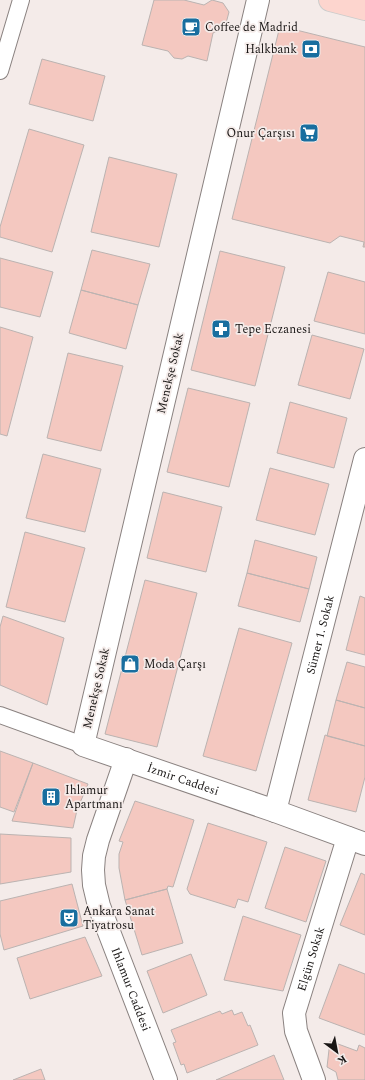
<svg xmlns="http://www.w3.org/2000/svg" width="365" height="1080" font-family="Spectral,serif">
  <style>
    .building { fill: #f4c8c0; stroke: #bbb3b1 }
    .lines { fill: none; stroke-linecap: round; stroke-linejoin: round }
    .pedestrian-casing { stroke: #8a8280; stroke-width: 18 }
    .minor-casing { stroke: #8a8280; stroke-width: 24 }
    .primary-casing { stroke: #cccccb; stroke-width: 24 }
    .pedestrian { stroke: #fff; stroke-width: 16 }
    .minor { stroke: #fff; stroke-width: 22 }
    .primary { stroke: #fdd5ce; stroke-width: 22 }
    .labels { text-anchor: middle; stroke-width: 3.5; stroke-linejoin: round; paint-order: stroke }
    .poi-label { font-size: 12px; fill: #181514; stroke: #f4ebe9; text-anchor: start }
    .street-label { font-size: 12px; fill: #181514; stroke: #f4ebe9 }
  </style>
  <rect width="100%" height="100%" fill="#f4ebe9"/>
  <!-- building -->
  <path class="building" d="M154 0H184L204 5 212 0 223 3 229 12 225 27 213 33 207 61 188 56 182 59 174 58 168 51 142 45Z
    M280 26 365 47V247H363L364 242 340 236 330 243 232 219Z
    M42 59 105 76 93 121 29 104Z
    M29 129 84 145 52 252 0 237V227Z
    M109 157 177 174 159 247 91 232Z
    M92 250 150 264 138 305 81 290Z
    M220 251 285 267 255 386 191 370Z
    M0 258 53 272 40 317 0 307Z
    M328 272 365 282V334L314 321Z
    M81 290 138 305 126 349 69 333Z
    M0 327 33 337 7 436 0 434Z
    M312 335 364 349 350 399 298 385Z
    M68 353 123 366 101 451 47 438Z
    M188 388 250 403 229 487 167 472Z
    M290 402 347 418 334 468 277 453Z
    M43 454 101 469 85 532 26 518Z
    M270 468 329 484 315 535 256 520Z
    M163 492 222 507 206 572 147 558Z
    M25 532 85 548 65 622 6 607Z
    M255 540 317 557 309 589 247 573Z
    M247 573 309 589 300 622 238 606Z
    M145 580 197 593 157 747 105 734Z
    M360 596 365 598V655L346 650Z
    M3 616 64 638 47 705 0 685V627Z
    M239 628 292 643 256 771 203 756Z
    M347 662 365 667V708L336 700Z
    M336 700 365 708V746L327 736Z
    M325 735 365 746V777L356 812 308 800Z
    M0 751 33 763 14 812 0 807Z
    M33 763 88 784 77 810 73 828 12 821Z
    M135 801 194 820 173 887 168 886 167 889 125 900 119 868V854L123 842 119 841Z
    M208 823 267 842 248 902 238 899 235 908 190 894 187 889Z
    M0 834 71 838V872L0 884Z
    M285 847 326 861 306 922 265 908Z
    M361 873 365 875V935L340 925Z
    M72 884 83 926 4 950 0 934V901Z
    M167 889 183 943 142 955 125 900Z
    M243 916 301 935 283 991 224 980Z
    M85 937 102 976 30 999 17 958Z
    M191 954 207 995 163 1013 147 971Z
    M339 964 365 974V1035L319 1018Z
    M232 1010 234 1015 242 1012 248 1026 250 1025 258 1045 187 1073 184 1064 181 1065 173 1043 176 1042 171 1030 220 1011 222 1014Z
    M330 1041 357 1051 359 1045 365 1048V1080H338L336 1072 327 1067Z
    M274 1055 284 1080H216Z
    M41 1069 45 1080H13Z"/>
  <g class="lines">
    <!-- pedestrian casing -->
    <g class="pedestrian-casing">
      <path id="pedestrian" d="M0 71 21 0
        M0 715 83 745"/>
    </g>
    <!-- minor casing -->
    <g class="minor-casing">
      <g id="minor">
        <path id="s1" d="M258 0 83 745 275 811 365 844"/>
        <path id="s2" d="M126 759 98 840 94 856 93 870 94 885 99 906 166 1080"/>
        <path id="s3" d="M275 811 365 459"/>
        <path id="s4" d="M314 1080 296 1031 294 1013 348 838"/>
      </g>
    </g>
    <!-- primary casing -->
    <g class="primary-casing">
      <path id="primary" d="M330 0 365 9"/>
    </g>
    <!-- pedestrian -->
    <use href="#pedestrian" class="pedestrian"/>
    <!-- minor -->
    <use href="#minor" class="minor"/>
    <!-- primary -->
    <use href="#primary" class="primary"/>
  </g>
  <!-- icons -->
  <defs>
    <g id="cafe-square" transform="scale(1)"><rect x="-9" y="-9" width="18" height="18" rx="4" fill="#196e9f" stroke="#f4ebe9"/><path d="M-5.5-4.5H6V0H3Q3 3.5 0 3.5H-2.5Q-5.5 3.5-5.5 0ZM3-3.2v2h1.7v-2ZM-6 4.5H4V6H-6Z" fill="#fff"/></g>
    <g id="bank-square" transform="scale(1)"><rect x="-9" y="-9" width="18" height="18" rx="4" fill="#196e9f" stroke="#f4ebe9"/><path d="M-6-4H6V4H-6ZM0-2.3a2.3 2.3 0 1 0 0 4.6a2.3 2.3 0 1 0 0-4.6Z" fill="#fff"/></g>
    <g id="supermarket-square" transform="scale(1)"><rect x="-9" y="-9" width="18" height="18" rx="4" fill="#196e9f" stroke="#f4ebe9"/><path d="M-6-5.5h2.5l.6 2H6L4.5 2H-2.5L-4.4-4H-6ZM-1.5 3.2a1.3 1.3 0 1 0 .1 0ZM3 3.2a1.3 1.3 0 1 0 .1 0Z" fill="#fff"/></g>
    <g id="pharmacy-square" transform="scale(1)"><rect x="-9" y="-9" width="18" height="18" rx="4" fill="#196e9f" stroke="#f4ebe9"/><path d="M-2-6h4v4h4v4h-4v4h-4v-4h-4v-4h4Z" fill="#fff"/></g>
    <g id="shop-square" transform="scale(1)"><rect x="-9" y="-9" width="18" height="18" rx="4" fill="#196e9f" stroke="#f4ebe9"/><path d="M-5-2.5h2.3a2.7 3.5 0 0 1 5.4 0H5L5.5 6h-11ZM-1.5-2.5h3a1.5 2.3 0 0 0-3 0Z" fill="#fff"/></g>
    <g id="building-square" transform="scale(1)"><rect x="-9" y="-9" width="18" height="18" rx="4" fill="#196e9f" stroke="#f4ebe9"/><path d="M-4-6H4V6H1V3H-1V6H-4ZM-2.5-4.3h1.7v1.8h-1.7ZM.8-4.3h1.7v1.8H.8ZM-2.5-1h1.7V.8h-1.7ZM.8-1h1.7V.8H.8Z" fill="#fff"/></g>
    <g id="theatre-square" transform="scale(1)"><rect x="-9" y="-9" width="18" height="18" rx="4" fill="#196e9f" stroke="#f4ebe9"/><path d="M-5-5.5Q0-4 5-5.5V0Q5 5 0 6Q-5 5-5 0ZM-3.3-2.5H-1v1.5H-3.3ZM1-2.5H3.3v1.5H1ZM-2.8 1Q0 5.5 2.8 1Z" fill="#fff"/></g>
  </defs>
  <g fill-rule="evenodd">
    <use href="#cafe-square" x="191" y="27"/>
    <use href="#bank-square" x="311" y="49"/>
    <use href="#supermarket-square" x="309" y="133"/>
    <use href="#pharmacy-square" x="221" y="329"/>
    <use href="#shop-square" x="130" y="664"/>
    <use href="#building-square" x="51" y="797"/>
    <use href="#theatre-square" x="69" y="918"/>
  </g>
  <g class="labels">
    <!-- poi labels -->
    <g class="poi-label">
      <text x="205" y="31">Coffee de Madrid</text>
      <text x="297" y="53" text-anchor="end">Halkbank</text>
      <text x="295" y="137" text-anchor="end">Onur Çarşısı</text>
      <text x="235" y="333">Tepe Eczanesi</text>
      <text x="144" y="668">Moda Çarşı</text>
      <text x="65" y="794">Ihlamur<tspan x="65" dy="14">Apartmanı</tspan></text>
      <text x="83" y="915">Ankara Sanat<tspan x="83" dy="14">Tiyatrosu</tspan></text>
    </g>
    <!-- street labels -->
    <g class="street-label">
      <text transform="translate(170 373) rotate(-77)" y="4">Menekşe Sokak</text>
      <text dy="4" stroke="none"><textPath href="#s3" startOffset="182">Sümer 1. Sokak</textPath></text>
      <text transform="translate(96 688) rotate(-77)" y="4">Menekşe Sokak</text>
      <text dy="4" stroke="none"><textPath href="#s1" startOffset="871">İzmir Caddesi</textPath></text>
      <text dy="4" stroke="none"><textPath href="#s4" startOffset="127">Elgün Sokak</textPath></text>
      <text dy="4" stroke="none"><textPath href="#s2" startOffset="242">Ihlamur Caddesi</textPath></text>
    </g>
  </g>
  <!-- north arrow -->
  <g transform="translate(337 1052) rotate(148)" stroke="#f4ebe9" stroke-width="3" paint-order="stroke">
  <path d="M0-3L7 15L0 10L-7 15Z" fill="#181514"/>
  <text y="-6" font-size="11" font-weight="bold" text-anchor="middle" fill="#181514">K</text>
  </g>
</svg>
